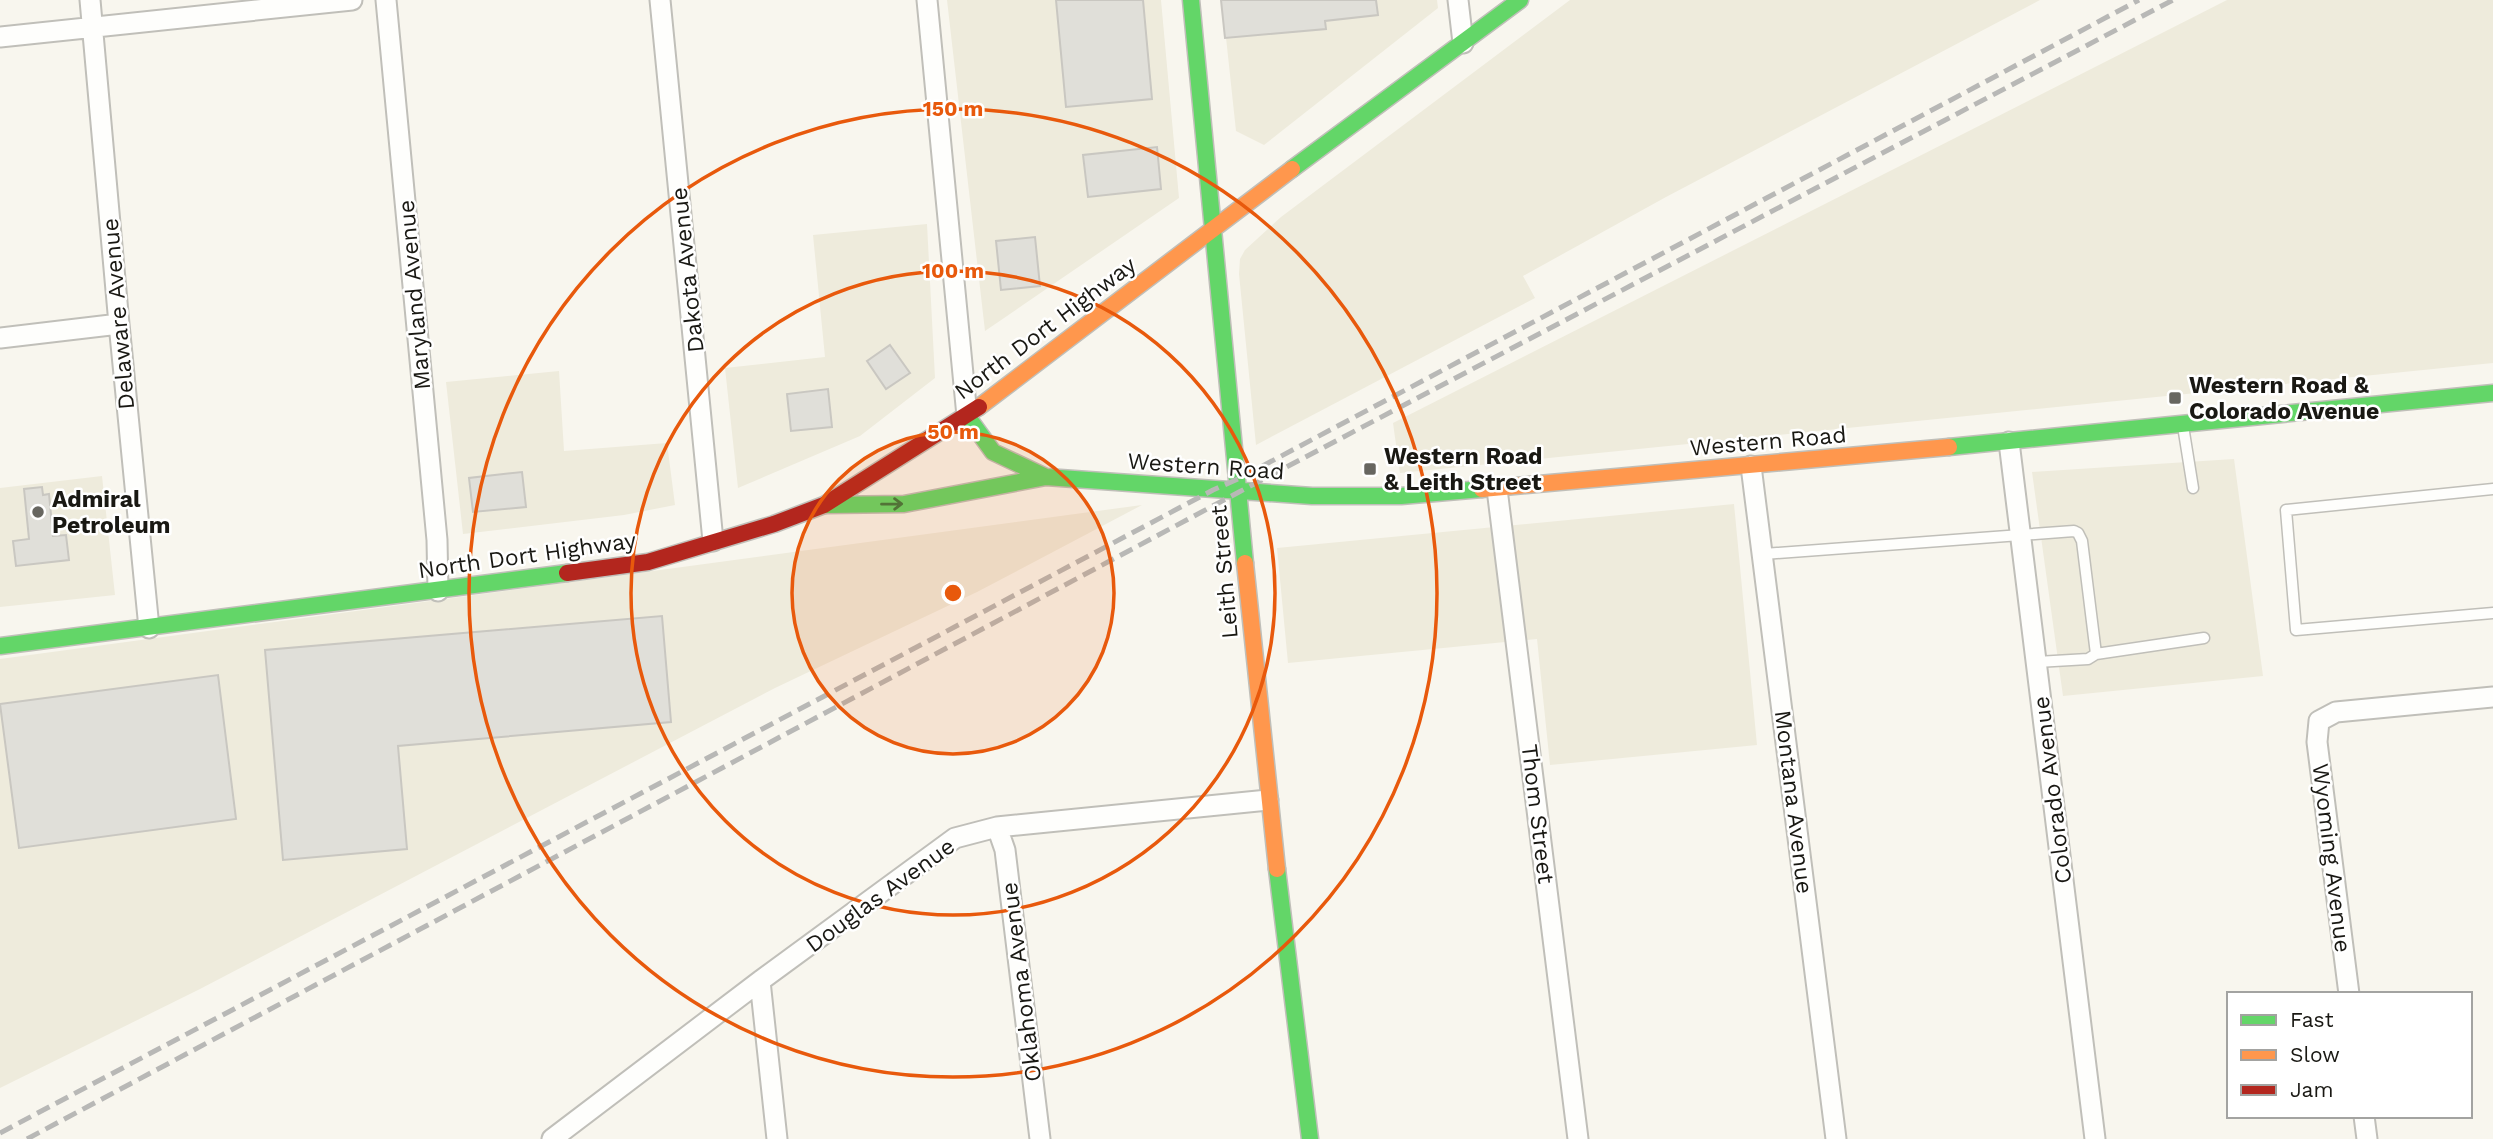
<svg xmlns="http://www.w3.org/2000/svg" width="2493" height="1139" font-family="'Work Sans',sans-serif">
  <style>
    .built { fill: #eeebdc }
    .building { fill: #e0dfd9; stroke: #c9c7c1; stroke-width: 2 }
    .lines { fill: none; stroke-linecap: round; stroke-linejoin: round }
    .lane-casing { stroke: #c0bfb9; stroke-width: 13 }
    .street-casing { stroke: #c0bfb9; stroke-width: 23 }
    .fast-casing { stroke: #c0bfb9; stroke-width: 19 }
    .slow-casing { stroke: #c0bfb9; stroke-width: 19 }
    .jam-casing { stroke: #c0bfb9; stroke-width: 19 }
    .lane { stroke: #fefefc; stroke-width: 10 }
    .street { stroke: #fefefc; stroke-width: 19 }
    .fast { stroke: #63d668; stroke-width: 16 }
    .slow { stroke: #ff974d; stroke-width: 16 }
    .jam { stroke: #b3261e; stroke-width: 16 }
    .rail { stroke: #b8b8b6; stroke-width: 5; stroke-dasharray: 14 7; stroke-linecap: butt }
    .oneway { stroke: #3e773e }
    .ring { fill: none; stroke: #e8590c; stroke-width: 3.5 }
    .poi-dot { fill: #676660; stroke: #fff; stroke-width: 2.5 }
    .labels { text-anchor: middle; stroke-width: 5; stroke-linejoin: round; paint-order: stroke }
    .street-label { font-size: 23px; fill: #191813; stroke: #fff }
    .poi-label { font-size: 23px; font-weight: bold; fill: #191813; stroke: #fff; text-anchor: start }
    .centre { fill: #e8590c; stroke: #fff; stroke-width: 3.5 }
    .ring-label { font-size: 21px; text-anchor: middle; font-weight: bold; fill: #e8590c; stroke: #fff; stroke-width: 5; stroke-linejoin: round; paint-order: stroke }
  </style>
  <rect width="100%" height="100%" fill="#f8f6ee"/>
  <!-- built -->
  <path class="built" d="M947 0H1161L1179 198 985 331Z
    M1222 0H1437L1438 8 1264 145 1236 131Z
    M1570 0H2040L1666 197 1523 276 1535 298 1256 445 1239 274 1240 259 1245 250 1281 217Z
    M2227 0H2493V363L1400 473 1393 423Z
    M927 224 935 378 860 436 738 488 725 368 825 357 813 235Z
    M559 371 564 451 667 443 675 505 624 515 463 534 446 382Z
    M2234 459 2263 676 2063 696 2032 472Z
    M102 476 115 595 0 607V488Z
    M1734 504 1757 745 1550 765 1537 639 1288 663 1277 548Z
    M1142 505 977 592 775 688 200 989 0 1088V659Z"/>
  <!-- building -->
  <path class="building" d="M1056 0H1143L1152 99 1066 107Z
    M1221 0H1376L1378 15 1325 21 1326 29 1225 38Z
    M1157 147 1161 189 1088 197 1083 155Z
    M1035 237 1040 286 1001 290 996 241Z
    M890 345 910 373 886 389 867 361Z
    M828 389 832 427 791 431 787 394Z
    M522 472 526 507 473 512 469 478Z
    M42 487 43 495 49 494 53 536 66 535 69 560 16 566 13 541 29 539 24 489Z
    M662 616 671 722 398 746 407 849 283 860 265 650Z
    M218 675 236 819 19 848 0 704Z"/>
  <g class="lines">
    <!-- lane casing -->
    <g class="lane-casing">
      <path id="lane" d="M2183 426 2193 488
        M2493 489 2286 510 2296 630 2493 613
        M1764 554 2074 531 2078 533 2082 541 2096 654 2088 659 2037 662
        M2096 654 2204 638"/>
    </g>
    <!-- street casing -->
    <g class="street-casing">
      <path id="street" d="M90 0 119 324 149 628
        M386 0 437 540 438 591
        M660 0 713 541
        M927 0 967 416
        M1458 0 1463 43
        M0 37 352 0
        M0 338 119 324
        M2009 442 2095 1139
        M1751 466 1836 1139
        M1497 489 1578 1139
        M997 827 1005 850 1040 1139
        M760 981 777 1139
        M2349 994 2317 742 2319 721 2336 712 2493 697
        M2364 1116 2367 1139
        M552 1139 760 981 955 838 997 827 1268 800"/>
    </g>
    <!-- fast casing -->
    <g class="fast-casing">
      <path id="fast" d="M1191 0 1245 563
        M1292 169 1520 0
        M967 416 993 452 1046 477
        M1949 447 2493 393
        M1046 477 1312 496H1401L1482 489
        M825 505 904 504 1046 477
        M0 646 567 573
        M1277 869 1310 1139"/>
    </g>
    <!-- slow casing -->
    <g class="slow-casing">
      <path id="slow" d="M979 407 1292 169
        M1482 489 1949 447
        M1245 563 1277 869"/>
    </g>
    <!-- jam casing -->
    <g class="jam-casing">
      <path id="jam" d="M567 573 648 562 774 524 824 505 979 407"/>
    </g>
    <!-- lane -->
    <use href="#lane" class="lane"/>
    <!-- street -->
    <use href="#street" class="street"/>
    <!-- fast -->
    <use href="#fast" class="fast"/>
    <!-- slow -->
    <use href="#slow" class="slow"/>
    <!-- jam -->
    <use href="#jam" class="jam"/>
    <!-- rail -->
    <path class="rail" d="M0 1133 1213 490 1238 479 2139 0
      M27 1139 1239 492 2173 0"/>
  </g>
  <!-- one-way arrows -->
  <defs><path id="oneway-shaft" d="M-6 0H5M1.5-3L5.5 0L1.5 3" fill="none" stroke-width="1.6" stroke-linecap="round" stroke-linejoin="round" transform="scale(1.75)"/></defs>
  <use class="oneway" href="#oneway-shaft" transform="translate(892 504) rotate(-1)"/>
  <!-- distance rings -->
  <circle cx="953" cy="593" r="161" fill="#e8590c" fill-opacity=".12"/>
  <g class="ring">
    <circle cx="953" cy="593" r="161"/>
    <circle cx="953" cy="593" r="322"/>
    <circle cx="953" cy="593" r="484"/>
  </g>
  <!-- markers -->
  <g class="poi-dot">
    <rect x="2168" y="391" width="14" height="14" rx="3.5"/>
    <rect x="1363" y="462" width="14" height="14" rx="3.5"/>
    <circle cx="38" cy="512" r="7"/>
  </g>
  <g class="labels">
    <!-- street labels -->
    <g class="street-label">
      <text transform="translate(687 270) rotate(-96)" y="8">Dakota Avenue</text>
      <text transform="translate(414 295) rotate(-95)" y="8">Maryland Avenue</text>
      <text transform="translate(118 314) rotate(-95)" y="8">Delaware Avenue</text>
      <text transform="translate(1045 328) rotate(-37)" y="8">North Dort Highway</text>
      <text transform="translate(1768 441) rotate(-5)" y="8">Western Road</text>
      <text transform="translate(1206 466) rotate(4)" y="8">Western Road</text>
      <text transform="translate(527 555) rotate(-8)" y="8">North Dort Highway</text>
      <text transform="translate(1224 572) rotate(-95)" y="8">Leith Street</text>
      <text transform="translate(2052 790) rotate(-97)" y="8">Colorado Avenue</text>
      <text transform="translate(1794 802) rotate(83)" y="8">Montana Avenue</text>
      <text transform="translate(1538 814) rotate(83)" y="8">Thom Street</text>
      <text transform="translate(2332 858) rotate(83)" y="8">Wyoming Avenue</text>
      <text transform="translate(880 895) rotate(-36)" y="8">Douglas Avenue</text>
      <text transform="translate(1021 982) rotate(-97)" y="8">Oklahoma Avenue</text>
    </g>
    <!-- poi labels -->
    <g class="poi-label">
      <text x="2189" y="393">Western Road &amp;<tspan x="2189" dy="26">Colorado Avenue</tspan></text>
      <text x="1384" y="464">Western Road<tspan x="1384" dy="26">&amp; Leith Street</tspan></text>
      <text x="52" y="507">Admiral<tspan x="52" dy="26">Petroleum</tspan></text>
    </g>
  </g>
  <circle cx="953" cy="593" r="10" class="centre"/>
  <g class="ring-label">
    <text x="953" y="116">150 m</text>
    <text x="953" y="278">100 m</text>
    <text x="953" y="439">50 m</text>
  </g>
  <!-- legend -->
  <rect x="2227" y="992" width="245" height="126" fill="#ffffff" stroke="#a3a3a1" stroke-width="2"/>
  <rect x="2241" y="1015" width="35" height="10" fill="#63d668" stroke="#a3a3a1" stroke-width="2"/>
  <text x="2290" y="1027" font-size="21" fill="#191813">Fast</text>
  <rect x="2241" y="1050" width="35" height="10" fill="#ff974d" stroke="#a3a3a1" stroke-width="2"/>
  <text x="2290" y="1062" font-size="21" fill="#191813">Slow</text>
  <rect x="2241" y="1085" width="35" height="10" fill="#b3261e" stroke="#a3a3a1" stroke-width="2"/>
  <text x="2290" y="1097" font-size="21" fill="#191813">Jam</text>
</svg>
